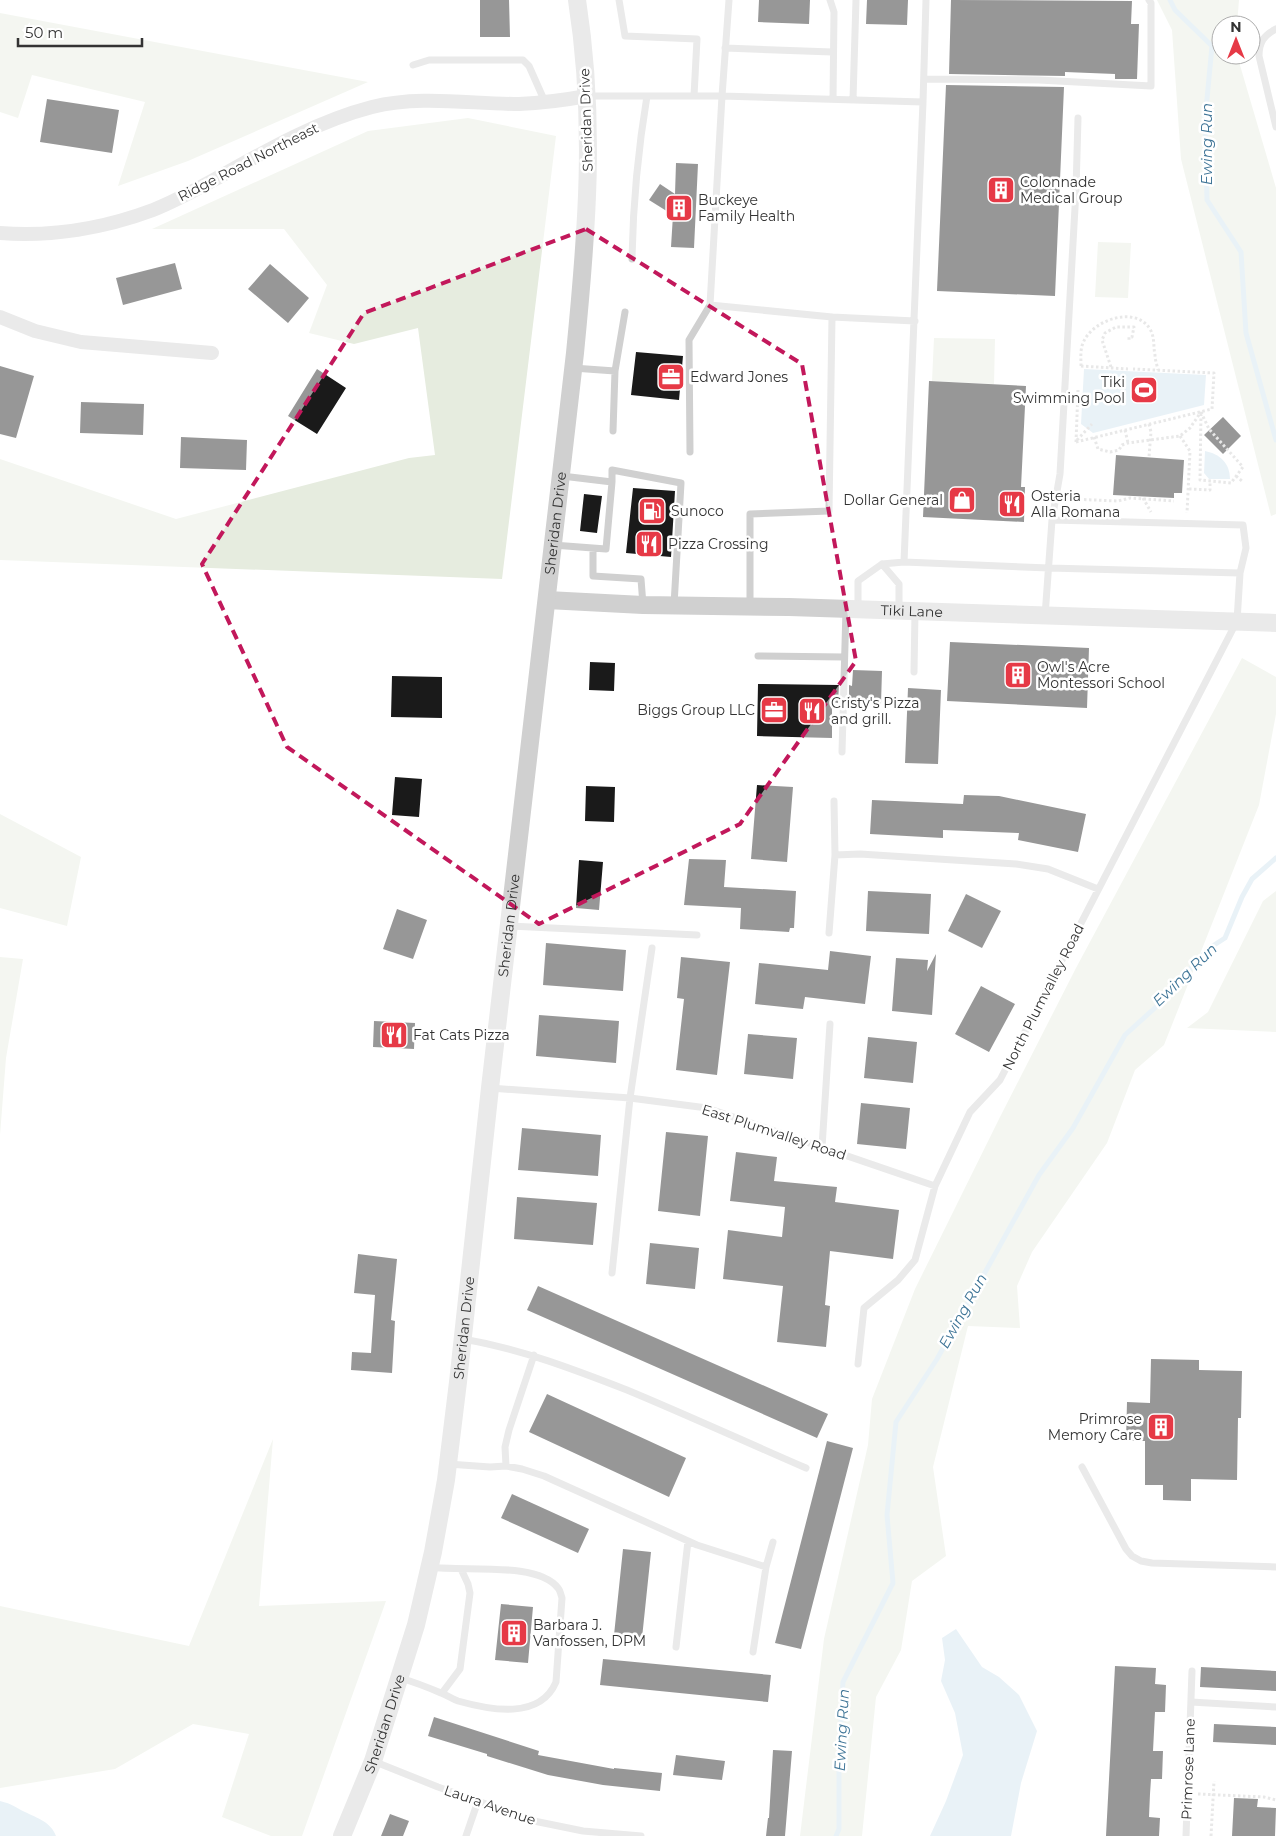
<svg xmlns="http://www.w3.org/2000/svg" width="1276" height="1836" font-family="Montserrat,sans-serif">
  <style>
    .green { fill: #e6ecdf }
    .water { fill: #cfe2ee }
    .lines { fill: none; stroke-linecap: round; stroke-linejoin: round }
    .stream { stroke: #cfe2ee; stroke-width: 5 }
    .building { fill: #1a1a1a }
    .path { stroke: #cdcdcd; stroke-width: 3; stroke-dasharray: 2.5 2.5; stroke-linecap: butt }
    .service { stroke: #d0d0d0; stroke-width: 7 }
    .minor { stroke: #d0d0d0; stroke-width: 14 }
    .tertiary { stroke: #d0d0d0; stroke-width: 18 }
    .marked { fill: none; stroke: #c2185b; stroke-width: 4; stroke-dasharray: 10 6; stroke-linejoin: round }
    .labels { text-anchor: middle; stroke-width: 5; stroke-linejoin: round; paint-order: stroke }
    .street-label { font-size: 14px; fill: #333; stroke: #fff }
    .poi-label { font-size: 14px; fill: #333; stroke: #fff; text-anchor: start }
    .water-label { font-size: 15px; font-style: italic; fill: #3f7597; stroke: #fff }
  </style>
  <rect width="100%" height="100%" fill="#fff"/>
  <!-- green -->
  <path class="green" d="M1157 0H1239L1237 25H1221V55H1237L1276 188V514L1271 516 1181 159 1172 30Z
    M0 13 368 82 188 161 118 186 145 102 32 75 18 118 0 112Z
    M468 118 556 136 502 579 0 560V459L176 519 409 458 435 455 418 328 354 344 309 333 327 285 284 229H152L368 131Z
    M1098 242 1131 243 1128 298 1095 297Z
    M934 338 995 339 994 384 932 381Z
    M1242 658 1276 677V714L1259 805 1164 1045 1135 1070 1107 1143 1032 1252 1017 1286 1020 1328 968 1326 933 1467 946 1556 912 1581 901 1650 876 1697 862 1836H800L824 1639 868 1445 872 1399 915 1289 1000 1117 1076 968Z
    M0 814 81 857 67 926 0 908Z
    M1276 891V1032L1187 1028 1208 1012 1263 901Z
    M0 957 23 959 6 1058 0 1135Z
    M273 1439 259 1606 386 1601 302 1836H271L222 1817 249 1734 193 1724 115 1769 0 1788V1606L189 1646Z"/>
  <!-- water -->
  <path class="water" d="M1084 369 1206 375 1204 405 1093 433 1081 424Z
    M1205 451C1220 454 1230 463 1230 479H1209L1204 473Z
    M956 1629 982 1667 999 1677 1019 1695 1037 1731 1021 1783 1011 1836H930L946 1801 963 1755 955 1713 941 1681 945 1660 942 1638Z
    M0 1801C13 1804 14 1807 25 1812 37 1818 51 1822 56 1836H0Z"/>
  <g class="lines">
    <!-- stream -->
    <path class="stream" d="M1170 0 1175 10 1212 46 1205 120 1207 200 1241 252 1246 333 1276 440
      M836 1836 839 1829V1762L843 1682 893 1583 887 1515 896 1422 937 1359 1039 1175 1073 1128 1125 1035 1157 1006 1208 949 1225 938 1242 897 1252 879 1276 858"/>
  </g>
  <!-- building -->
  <path class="building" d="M480 0H509L510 37H480Z
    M759 0H810L809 24 758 22Z
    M867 0H908L907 25 866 24Z
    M951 0 1132 1 1131 24H1139L1137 79H1115V74L1065 72V76L949 74Z
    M946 85 1064 87 1055 296 937 291Z
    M47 99 119 110 112 153 40 142Z
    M676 163 698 164 694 248 671 247 673 215 649 200 660 184 675 194Z
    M175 263 182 289 123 305 116 278Z
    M270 264 309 298 288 323 248 289Z
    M636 352 683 356 679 400 631 395Z
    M0 366 34 376 16 438 0 434Z
    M317 369 346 388 317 434 288 416Z
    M929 381 1026 386 1021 487H1025L1024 522 923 517Z
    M81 402 144 404 143 435 80 433Z
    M1223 417 1241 436 1223 454 1204 435Z
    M181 437 247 440 246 470 180 468Z
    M1116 455 1184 460 1182 493H1174V498L1113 495Z
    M633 488 675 491 671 557 626 553Z
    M584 494 602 496 597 533 580 531Z
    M950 642 1089 648 1087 708 947 701Z
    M590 662 615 663 614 691 589 690Z
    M853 670 882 671 881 704 849 703V685L852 686Z
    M392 676 442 677V718L391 717Z
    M758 684 839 685 838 703 832 702V738L757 736Z
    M908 688 941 690 938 764 905 763Z
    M395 777 422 779 419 817 392 815Z
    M757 785 793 787 787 862 751 859Z
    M586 786 615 787 614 822 585 821Z
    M964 795 999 796 1086 814 1078 852 1018 840 1019 833 943 830V838L870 834 872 800 963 804Z
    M689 859 726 860 724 887 796 891 794 928H790L789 932 740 929 741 908 684 905Z
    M579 860 603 862 599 910 576 908Z
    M868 891 931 894 929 934 866 931Z
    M966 894 1001 911 982 948 948 931Z
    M397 909 427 920 413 959 383 949Z
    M546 943 626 950 623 991 543 985Z
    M830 951 871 956 865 1004 805 997 803 1009 755 1004 759 963 828 970Z
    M936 954 932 1015 892 1011 896 958 928 960 927 971Z
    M681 957 730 962 717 1075 676 1070 684 999 677 998Z
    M981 986 1015 1004 989 1052 955 1034Z
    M539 1015 619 1021 616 1063 536 1056Z
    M374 1021 415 1023 414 1049 373 1047Z
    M748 1034 797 1038 793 1079 744 1074Z
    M868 1037 917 1042 913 1083 864 1078Z
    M861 1103 910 1108 906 1149 857 1144Z
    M522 1128 601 1135 598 1176 518 1170Z
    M666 1132 708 1136 700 1216 658 1211Z
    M736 1152 777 1157 774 1181 837 1187 835 1202 899 1210 893 1259 830 1251 825 1305 830 1306 826 1347 777 1342 783 1286 723 1279 728 1230 782 1237 785 1207 730 1201Z
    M517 1197 597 1203 593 1245 514 1239Z
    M650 1243 699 1248 695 1289 646 1284Z
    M358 1254 397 1259 391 1320 395 1321 392 1373 351 1370 352 1352 371 1353 375 1295 354 1293Z
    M538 1286 828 1414 817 1438 527 1310Z
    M1151 1359 1199 1360V1370L1242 1371 1241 1418H1238L1237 1480 1191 1479V1501L1163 1500V1485H1145V1441H1126L1127 1402 1150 1403Z
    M547 1394 686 1458 669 1497 529 1432Z
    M827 1441 853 1448 801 1649 775 1643Z
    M512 1494 589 1529 578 1553 501 1518Z
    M623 1549 651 1552 642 1638 614 1635Z
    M501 1604 533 1607 528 1663 495 1660Z
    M603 1659 771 1675 768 1702 600 1685Z
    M1115 1666 1156 1668 1155 1684 1166 1685 1165 1712H1155L1153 1751H1163L1162 1779H1151L1150 1794 1149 1817 1160 1818 1159 1836H1106Z
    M1201 1667 1276 1671V1691L1200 1687Z
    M434 1717 539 1751 538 1755 614 1769V1768L662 1773 660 1791 603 1785 548 1775 487 1756V1754L428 1736Z
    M1214 1724 1276 1727V1745L1213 1742Z
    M773 1750 792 1751 785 1836H766L768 1818H769Z
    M676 1755 725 1761 722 1780 673 1775Z
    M1234 1798 1258 1799 1257 1807 1276 1808 1275 1836H1232Z
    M390 1814 409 1821 403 1836H381Z"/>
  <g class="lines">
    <!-- path -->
    <path class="path" d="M1081 366C1081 358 1080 350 1083 343 1092 320 1135 305 1150 329 1155 338 1153 345 1155 355 1155 360 1157 365 1158 370
      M1081 366 1128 369
      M1111 367 1102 340 1105 333 1116 327H1134L1132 337H1129V340
      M1201 412 1209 429 1243 467 1231 483 1200 480Z
      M1149 424 1151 432 1149 457
      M1125 430 1128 443
      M1180 436 1190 451 1187 513
      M1094 437 1098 449 1110 452 1119 450 1122 445 1128 443 1180 436 1190 428 1201 412
      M1077 440 1092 424
      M1076 442 1212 409 1214 373 1133 369
      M1076 442 1078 390
      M1236 476 1242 481
      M1189 489 1210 490V481
      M1143 498 1151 512
      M1069 499 1118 501 1130 498 1174 501
      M688 544H705
      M1198 1794 1264 1797 1276 1800
      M1211 1836 1214 1781"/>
    <!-- service -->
    <path class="service" d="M619 0 625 36 697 39 694 96
      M729 0 722 96 710 305 832 317 829 511 750 514V606
      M830 0 834 12 833 99
      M1276 29C1264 35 1259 42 1259 56L1276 127
      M725 48 832 52
      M413 65 429 60H523L529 66 545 102
      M924 79 1039 80 1151 86V3L1149 0
      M588 96H722L923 102 904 562 1049 568 1240 573
      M853 99 856 0
      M923 102 926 0
      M632 259C633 204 638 150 647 96
      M832 317 915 321
      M573 368 615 371 625 312
      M613 431 615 371
      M690 452 689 340 710 305
      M612 482V470L681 483 674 605
      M553 545 606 549 612 482 562 476
      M593 548V576L641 579 643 605
      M882 564 899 584V610
      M858 609V581L882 564 904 562
      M1045 616 1052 520 1060 474 1076 190 1078 118
      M758 656 844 657
      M914 672 915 612
      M842 752 846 609
      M835 855 860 854 1016 864 1048 869 1098 889
      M510 926 697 935
      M829 933 835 855 834 801
      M490 1088 630 1098 707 1108 935 1186
      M822 1147 830 1024
      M612 1273 630 1098 652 948
      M463 1339C521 1349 573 1369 627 1390 687 1415 746 1442 806 1468
      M858 1364 864 1308 898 1280 915 1260 935 1186 970 1112 1000 1080 1237 621 1240 573 1246 548 1243 525 1052 520
      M448 1464 490 1467 506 1466 522 1469 544 1476 697 1545 766 1567 753 1652
      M506 1466 505 1447 509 1430 534 1355
      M1082 1467 1126 1549 1132 1556 1141 1561 1152 1563 1276 1567
      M766 1567 773 1542
      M676 1647 688 1541
      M400 1678C414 1682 427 1687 441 1693 447 1695 452 1699 458 1701 490 1710 540 1720 556 1682L562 1598C561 1595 560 1590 558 1588 537 1561 462 1572 431 1567
      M442 1693 460 1669 470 1593 468 1584 461 1569
      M1191 1702 1276 1707
      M373 1761 438 1787 534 1821 583 1831 641 1836
      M466 1836 478 1801
      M1186 1836 1192 1671"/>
    <!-- minor -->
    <path class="minor" d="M0 233C51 237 105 228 153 210 176 201 199 188 221 176 269 149 318 121 372 107 421 95 470 104 519 104 542 103 565 100 587 96
      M0 317 35 331 81 342 212 353"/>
    <!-- tertiary -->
    <g class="tertiary">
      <path id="s1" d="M547 600 643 605 789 607 1276 623"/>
      <path id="s2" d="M342 1836 373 1761 416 1625 433 1552 446 1480 458 1382 490 1088 575 353C587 232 596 121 577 0"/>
    </g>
  </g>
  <!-- marked area -->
  <path d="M0 0H1276V1836H0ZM586 229 802 364 856 661 740 824 539 924 287 747 202 564 364 313Z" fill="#fff" fill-opacity=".55" fill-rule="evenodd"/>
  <path class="marked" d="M586 229 802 364 856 661 740 824 539 924 287 747 202 564 364 313Z"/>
  <!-- icons -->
  <defs>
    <g id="building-square" transform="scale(1.4375)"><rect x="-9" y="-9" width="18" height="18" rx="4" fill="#e63946" stroke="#fff"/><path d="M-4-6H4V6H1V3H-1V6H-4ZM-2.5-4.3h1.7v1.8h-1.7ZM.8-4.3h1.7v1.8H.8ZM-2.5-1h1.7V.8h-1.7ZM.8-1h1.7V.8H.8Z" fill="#fff"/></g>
    <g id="office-square" transform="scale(1.4375)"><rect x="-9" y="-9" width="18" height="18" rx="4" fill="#e63946" stroke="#fff"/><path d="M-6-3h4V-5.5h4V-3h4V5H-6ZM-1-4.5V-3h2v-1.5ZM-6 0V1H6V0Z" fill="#fff"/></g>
    <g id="stadium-square" transform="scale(1.4375)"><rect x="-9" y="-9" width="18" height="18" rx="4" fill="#e63946" stroke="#fff"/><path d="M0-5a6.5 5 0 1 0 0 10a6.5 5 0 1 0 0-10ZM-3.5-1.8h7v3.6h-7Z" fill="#fff"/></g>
    <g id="shop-square" transform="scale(1.4375)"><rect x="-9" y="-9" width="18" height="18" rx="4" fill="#e63946" stroke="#fff"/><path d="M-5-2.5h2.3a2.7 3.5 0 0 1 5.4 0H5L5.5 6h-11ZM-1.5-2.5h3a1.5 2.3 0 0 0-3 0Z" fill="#fff"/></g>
    <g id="restaurant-square" transform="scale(1.4375)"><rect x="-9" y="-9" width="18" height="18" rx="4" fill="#e63946" stroke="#fff"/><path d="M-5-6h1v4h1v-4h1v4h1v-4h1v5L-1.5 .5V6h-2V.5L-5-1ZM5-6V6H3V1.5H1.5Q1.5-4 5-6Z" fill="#fff"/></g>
    <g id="fuel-square" transform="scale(1.4375)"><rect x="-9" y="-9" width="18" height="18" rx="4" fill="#e63946" stroke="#fff"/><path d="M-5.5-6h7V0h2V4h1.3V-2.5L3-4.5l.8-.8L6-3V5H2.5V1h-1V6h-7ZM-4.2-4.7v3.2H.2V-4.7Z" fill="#fff"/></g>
  </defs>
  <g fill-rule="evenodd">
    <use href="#building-square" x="1001" y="190"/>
    <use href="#building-square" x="679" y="208"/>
    <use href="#office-square" x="671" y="377"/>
    <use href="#stadium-square" x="1144" y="390"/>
    <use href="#shop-square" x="962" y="500"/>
    <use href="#restaurant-square" x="1012" y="504"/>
    <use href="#fuel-square" x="652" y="511"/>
    <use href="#restaurant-square" x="649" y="544"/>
    <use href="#building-square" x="1018" y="675"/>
    <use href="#office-square" x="774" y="710"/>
    <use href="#restaurant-square" x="812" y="711"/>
    <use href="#restaurant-square" x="394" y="1035"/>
    <use href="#building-square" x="1161" y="1427"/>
    <use href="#building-square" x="514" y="1633"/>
  </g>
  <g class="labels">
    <!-- street labels -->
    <g class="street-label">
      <text transform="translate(586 120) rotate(-92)" y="5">Sheridan Drive</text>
      <text transform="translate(248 162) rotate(-27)" y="5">Ridge Road Northeast</text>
      <text dy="5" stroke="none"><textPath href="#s2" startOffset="1335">Sheridan Drive</textPath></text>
      <text dy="5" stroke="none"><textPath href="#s1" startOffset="365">Tiki Lane</textPath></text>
      <text dy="5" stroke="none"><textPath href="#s2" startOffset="930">Sheridan Drive</textPath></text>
      <text transform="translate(1043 997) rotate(-63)" y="5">North Plumvalley Road</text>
      <text transform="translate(774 1132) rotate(18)" y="5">East Plumvalley Road</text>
      <text dy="5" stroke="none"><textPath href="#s2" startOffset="525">Sheridan Drive</textPath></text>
      <text dy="5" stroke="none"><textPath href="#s2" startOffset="120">Sheridan Drive</textPath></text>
      <text transform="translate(1188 1769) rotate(-88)" y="5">Primrose Lane</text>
      <text transform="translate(490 1805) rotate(19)" y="5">Laura Avenue</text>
    </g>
    <!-- poi labels -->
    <g class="poi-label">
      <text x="1020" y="187">Colonnade<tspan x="1020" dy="16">Medical Group</tspan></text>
      <text x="698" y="205">Buckeye<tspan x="698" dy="16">Family Health</tspan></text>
      <text x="690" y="382">Edward Jones</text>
      <text x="1125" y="387" text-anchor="end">Tiki<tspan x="1125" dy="16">Swimming Pool</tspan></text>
      <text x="1031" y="501">Osteria<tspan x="1031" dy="16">Alla Romana</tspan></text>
      <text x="943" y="505" text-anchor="end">Dollar General</text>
      <text x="671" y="516">Sunoco</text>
      <text x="668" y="549">Pizza Crossing</text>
      <text x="1037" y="672">Owl's Acre<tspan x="1037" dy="16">Montessori School</tspan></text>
      <text x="831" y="708">Cristy's Pizza<tspan x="831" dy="16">and grill.</tspan></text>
      <text x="755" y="715" text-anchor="end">Biggs Group LLC</text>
      <text x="413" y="1040">Fat Cats Pizza</text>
      <text x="1142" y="1424" text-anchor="end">Primrose<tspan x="1142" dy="16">Memory Care</tspan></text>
      <text x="533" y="1630">Barbara J.<tspan x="533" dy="16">Vanfossen, DPM</tspan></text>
    </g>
    <!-- water labels -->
    <g class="water-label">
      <text transform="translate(1207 144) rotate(-90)" y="5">Ewing Run</text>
      <text transform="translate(1185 975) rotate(-44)" y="5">Ewing Run</text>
      <text transform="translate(963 1311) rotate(-61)" y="5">Ewing Run</text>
      <text transform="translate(842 1730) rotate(-87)" y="5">Ewing Run</text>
    </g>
  </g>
  <!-- north arrow -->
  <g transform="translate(1236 40)"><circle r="24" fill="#ffffff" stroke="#adadad"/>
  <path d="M0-4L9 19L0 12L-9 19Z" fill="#e63946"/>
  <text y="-8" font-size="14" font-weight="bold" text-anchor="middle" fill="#333333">N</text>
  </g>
  <!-- scale -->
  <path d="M18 38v8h124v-8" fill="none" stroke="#333333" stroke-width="2.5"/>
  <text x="25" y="38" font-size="15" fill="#333333" stroke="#ffffff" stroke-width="4" paint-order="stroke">50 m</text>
</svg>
